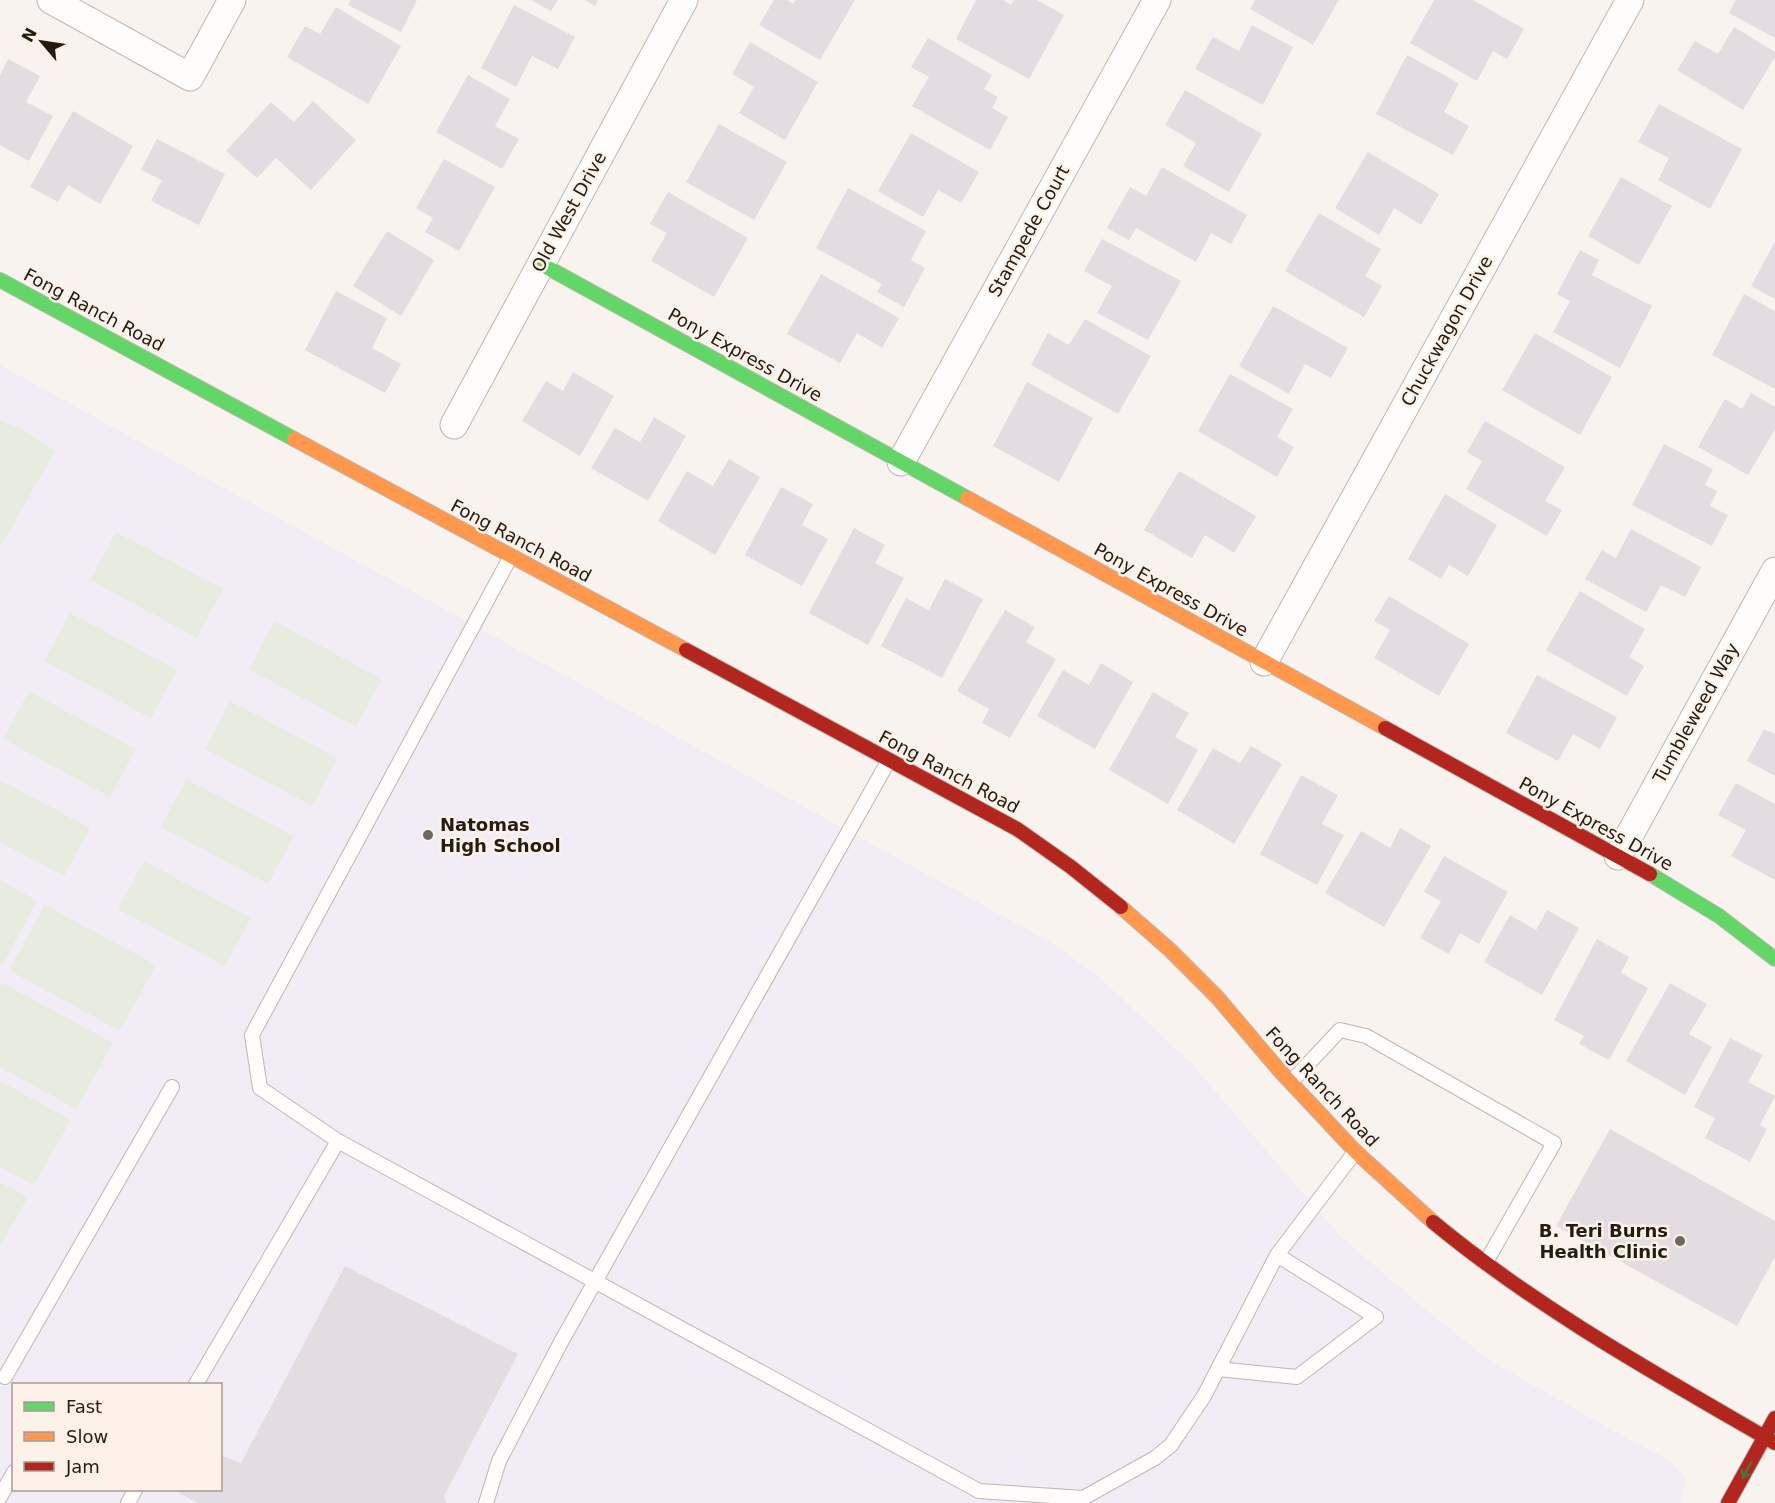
<svg xmlns="http://www.w3.org/2000/svg" width="1775" height="1503" font-family="'DejaVu Sans',sans-serif">
  <style>
    .education { fill: #f1ecf6; fill-rule: evenodd }
    .green { fill: #e8ece0 }
    .building { fill: #e3dde1 }
    .lines { fill: none; stroke-linecap: round; stroke-linejoin: round }
    .lane-casing { stroke: #beb7b1; stroke-width: 16 }
    .street-casing { stroke: #beb7b1; stroke-width: 29 }
    .fast-casing { stroke: #beb7b1; stroke-width: 16 }
    .slow-casing { stroke: #beb7b1; stroke-width: 16 }
    .jam-casing { stroke: #beb7b1; stroke-width: 16 }
    .lane { stroke: #fefdfc; stroke-width: 14 }
    .street { stroke: #fefdfc; stroke-width: 27 }
    .fast { stroke: #63d668; stroke-width: 14 }
    .slow { stroke: #ff974d; stroke-width: 14 }
    .jam { stroke: #b3261e; stroke-width: 14 }
    .oneway { stroke: #44783d }
    .poi-dot { fill: #6e675f; stroke: #fdf2e9; stroke-width: 2 }
    .labels { text-anchor: middle; stroke-width: 5; stroke-linejoin: round; paint-order: stroke }
    .street-label { font-size: 18px; fill: #241b12; stroke: #fdf2e9 }
    .poi-label { font-size: 18px; font-weight: bold; fill: #241b12; stroke: #fdf2e9; text-anchor: start }
  </style>
  <rect width="100%" height="100%" fill="#f8f3ee"/>
  <!-- education -->
  <path class="education" d="M0 365 1050 942 1097 975 1191 1063 1340 1236 1431 1314 1491 1361 1619 1434 1670 1461 1686 1478 1680 1503H0ZM14 1384H220V1490H14Z"/>
  <!-- green -->
  <path class="green" d="M0 420 21 429 55 451 0 547Z
    M116 532 223 589 197 638 90 580Z
    M70 613 177 670 151 718 44 661Z
    M274 621 382 679 356 727 249 669Z
    M29 691 136 749 110 797 3 739Z
    M230 701 338 758 312 806 205 749Z
    M186 779 294 836 268 884 161 827Z
    M0 780 90 828 64 876 0 842Z
    M144 861 251 918 225 966 118 909Z
    M0 880 37 901 2 966 0 965Z
    M45 905 156 965 120 1031 9 970Z
    M2 983 113 1043 76 1109 0 1067V986Z
    M0 1081 71 1120 34 1185 0 1167Z
    M0 1182 28 1197 0 1247Z"/>
  <!-- building -->
  <path class="building" d="M351 0H417L401 32 348 5Z
    M531 0H558L551 11Z
    M585 0H598L595 6Z
    M774 0H787L793 4 796 0H855L820 60 759 25Z
    M976 0H1003L1011 5 1014 0H1037L1064 15 1029 79 956 39Z
    M1255 0H1339L1313 45 1250 9Z
    M1434 0H1473L1524 29 1507 59 1493 51 1477 81 1410 43Z
    M1736 0H1775V38L1729 13Z
    M514 5 575 37 558 69 532 56 516 87 481 68Z
    M336 7 401 46 368 104 287 57 305 26 320 34Z
    M1252 25 1293 47 1263 105 1195 69 1213 37 1239 51Z
    M1734 27 1775 52V57L1743 110 1677 70 1695 41 1718 54Z
    M928 38 992 75 984 89 998 97 992 108 1008 117 990 150 912 106 929 77 911 67Z
    M750 42 818 82 785 140 739 113 754 87 732 74Z
    M1407 55 1459 83 1444 112 1469 126 1453 155 1376 114Z
    M8 59 40 76 26 102 53 116 29 161 0 145V75Z
    M468 75 510 99 495 126 519 139 502 169 436 132Z
    M1185 90 1262 134 1229 192 1183 166 1196 143 1165 125Z
    M313 101 356 140 311 190 276 158 257 178 226 151 271 102 294 122Z
    M1659 104 1742 149 1710 209 1658 180 1669 158 1638 142Z
    M73 111 133 146 100 204 68 185 58 202 30 187Z
    M719 124 787 162 754 220 686 182Z
    M911 133 979 172 961 203 938 190 923 217 878 191Z
    M157 139 225 174 199 225 151 201 162 180 141 170Z
    M1368 152 1439 194 1421 225 1394 208 1379 235 1335 208Z
    M444 159 495 187 459 251 425 232 433 218 416 208Z
    M1162 167 1247 215 1231 244 1211 233 1196 262 1136 228 1129 240 1107 228 1130 187 1146 196Z
    M1621 177 1672 206 1639 265 1588 236Z
    M848 188 926 231 911 260 925 268 904 307 877 292 882 284 816 248Z
    M668 192 748 238 714 297 651 261 667 233 650 224Z
    M1319 213 1381 249 1365 276 1382 286 1364 317 1285 271Z
    M387 231 434 260 401 316 353 286Z
    M1102 239 1181 281 1148 340 1097 313 1112 286 1084 271Z
    M1775 242V299L1751 286Z
    M1580 250 1599 260 1592 275 1652 306 1620 368 1553 332 1570 301 1557 294Z
    M821 274 899 318 882 348 857 333 840 363 787 334Z
    M336 291 387 318 372 348 401 364 385 393 305 350Z
    M1744 294 1775 311V389L1712 355Z
    M1273 306 1348 348 1331 378 1305 364 1289 394 1239 366Z
    M1085 319 1151 356 1118 414 1031 365 1048 333 1069 345Z
    M1535 333 1612 377 1580 435 1502 390Z
    M573 372 614 396 580 456 522 421 546 381 563 391Z
    M1230 374 1293 409 1277 437 1294 447 1277 477 1198 431Z
    M1027 382 1093 418 1059 482 993 446Z
    M1751 393 1775 407V429L1748 475 1698 447 1725 399 1742 409Z
    M654 417 686 436 648 501 591 468 615 428 640 442Z
    M1485 421 1565 467 1545 501 1562 510 1547 536 1466 489 1482 461 1467 452Z
    M1664 444 1713 469 1705 485 1717 491 1710 506 1728 515 1712 546 1632 505Z
    M729 459 760 477 715 555 658 521 687 471 713 486Z
    M1179 471 1256 516 1234 553 1205 535 1192 558 1144 530Z
    M781 487 813 504 802 525 828 539 802 586 745 555Z
    M1445 494 1497 525 1468 576 1449 565 1441 579 1408 559Z
    M854 528 885 545 875 563 904 578 868 645 809 613Z
    M1631 529 1701 567 1685 597 1661 585 1646 612 1585 579 1602 550 1616 558Z
    M945 579 983 599 942 678 881 646 906 598 929 610Z
    M1580 591 1645 629 1629 657 1644 666 1627 696 1546 650Z
    M1389 596 1469 644 1439 696 1374 658 1390 630 1374 621Z
    M1005 610 1035 627 1026 642 1056 659 1010 738 982 723 989 709 957 691Z
    M1101 663 1133 682 1095 749 1037 716 1063 670 1089 685Z
    M1537 675 1617 717 1600 749 1573 734 1558 761 1506 733Z
    M1153 692 1189 713 1175 737 1198 750 1168 804 1109 770Z
    M1764 729 1775 734V776L1747 761Z
    M1251 746 1282 764 1234 844 1177 810 1213 748 1240 763Z
    M1301 775 1338 795 1322 824 1344 835 1317 885 1260 854Z
    M1736 783 1775 804V880L1731 856 1746 830 1718 815Z
    M1400 828 1431 846 1384 927 1325 893 1361 831 1390 848Z
    M1444 856 1508 892 1479 944 1460 933 1449 954 1420 938 1441 901 1424 892Z
    M1547 910 1579 928 1542 995 1484 962 1510 915 1536 930Z
    M1597 939 1629 957 1621 973 1648 988 1609 1060 1579 1044 1584 1036 1554 1020Z
    M1670 983 1707 1004 1689 1034 1712 1047 1685 1095 1626 1061Z
    M1730 1038 1763 1055 1748 1082 1775 1096 1760 1125 1767 1129 1750 1162 1705 1138 1715 1118 1694 1107Z
    M1610 1129 1775 1221V1257L1737 1326 1556 1226Z
    M345 1266 518 1354 444 1496 446 1503H198L179 1493 181 1490H220V1455L241 1463Z"/>
  <g class="lines">
    <!-- lane casing -->
    <g class="lane-casing">
      <path id="lane" d="M511 556 252 1035 260 1088 338 1141 979 1491 1083 1498 1155 1458 1171 1445 1204 1396 1277 1255 1355 1152
        M1291 1082 1340 1030 1366 1036 1554 1143 1486 1262
        M1218 1369 1297 1377 1376 1317 1277 1255
        M5 1377 172 1087
        M196 1384 338 1141
        M0 1497 14 1472
        M128 1503 135 1490
        M486 1503 499 1461 561 1342 889 760"/>
    </g>
    <!-- street casing -->
    <g class="street-casing">
      <path id="street" d="M51 0 190 77 232 0
        M454 425 684 0
        M901 462 1157 0
        M1264 662 1630 0
        M1618 856 1775 571"/>
    </g>
    <!-- fast casing -->
    <g class="fast-casing">
      <path id="fast" d="M541 264 967 498
        M0 280 294 439
        M1650 874 1719 916 1775 959"/>
    </g>
    <!-- slow casing -->
    <g class="slow-casing">
      <path id="slow" d="M294 439 686 650
        M967 498 1385 728
        M1121 907 1170 950 1217 997 1279 1070 1355 1151 1433 1222"/>
    </g>
    <!-- jam casing -->
    <g class="jam-casing">
      <path id="jam" d="M686 650 1017 829 1071 867 1121 907
        M1385 728 1650 874
        M1433 1222C1538 1309 1658 1375 1775 1443
        M1728 1503 1775 1418"/>
    </g>
    <!-- lane -->
    <use href="#lane" class="lane"/>
    <!-- street -->
    <use href="#street" class="street"/>
    <!-- fast -->
    <use href="#fast" class="fast"/>
    <!-- slow -->
    <use href="#slow" class="slow"/>
    <!-- jam -->
    <use href="#jam" class="jam"/>
  </g>
  <!-- one-way arrows -->
  <defs><path id="oneway-shaft" d="M-6 0H5M1.5-3L5.5 0L1.5 3" fill="none" stroke-width="1.6" stroke-linecap="round" stroke-linejoin="round" transform="scale(1.5)"/></defs>
  <use class="oneway" href="#oneway-shaft" transform="translate(1747 1470) rotate(119)"/>
  <!-- markers -->
  <g class="poi-dot">
    <circle cx="428" cy="835" r="6"/>
    <circle cx="1680" cy="1241" r="6"/>
  </g>
  <g class="labels">
    <!-- street labels -->
    <g class="street-label">
      <text transform="translate(569 212) rotate(-61)" y="6">Old West Drive</text>
      <text transform="translate(1029 231) rotate(-61)" y="6">Stampede Court</text>
      <text transform="translate(94 310) rotate(28)" y="6">Fong Ranch Road</text>
      <text transform="translate(1447 331) rotate(-61)" y="6">Chuckwagon Drive</text>
      <text transform="translate(745 355) rotate(29)" y="6">Pony Express Drive</text>
      <text transform="translate(521 541) rotate(28)" y="6">Fong Ranch Road</text>
      <text transform="translate(1171 590) rotate(29)" y="6">Pony Express Drive</text>
      <text transform="translate(1696 713) rotate(-61)" y="6">Tumbleweed Way</text>
      <text transform="translate(949 772) rotate(28)" y="6">Fong Ranch Road</text>
      <text transform="translate(1596 824) rotate(29)" y="6">Pony Express Drive</text>
      <text transform="translate(1322 1087) rotate(47)" y="6">Fong Ranch Road</text>
    </g>
    <!-- poi labels -->
    <g class="poi-label">
      <text x="440" y="831">Natomas<tspan x="440" dy="21">High School</tspan></text>
      <text x="1668" y="1237" text-anchor="end">B. Teri Burns<tspan x="1668" dy="21">Health Clinic</tspan></text>
    </g>
  </g>
  <!-- legend -->
  <rect x="12" y="1383" width="210" height="108" fill="#fdf2e9" stroke="#a69c93" stroke-width="1.5"/>
  <rect x="24" y="1402" width="30" height="9" fill="#63d668" stroke="#a69c93" stroke-width="1.5"/>
  <text x="66" y="1413" font-size="18" fill="#241b12">Fast</text>
  <rect x="24" y="1432" width="30" height="9" fill="#ff974d" stroke="#a69c93" stroke-width="1.5"/>
  <text x="66" y="1443" font-size="18" fill="#241b12">Slow</text>
  <rect x="24" y="1462" width="30" height="9" fill="#b3261e" stroke="#a69c93" stroke-width="1.5"/>
  <text x="66" y="1473" font-size="18" fill="#241b12">Jam</text>
  <!-- north arrow -->
  <g transform="translate(42 42) rotate(299)" stroke="#fdf2e9" stroke-width="4.5" paint-order="stroke">
  <path d="M0-4.5L10 22L0 15L-10 22Z" fill="#241b12"/>
  <text y="-9" font-size="16" font-weight="bold" text-anchor="middle" fill="#241b12">N</text>
  </g>
</svg>
